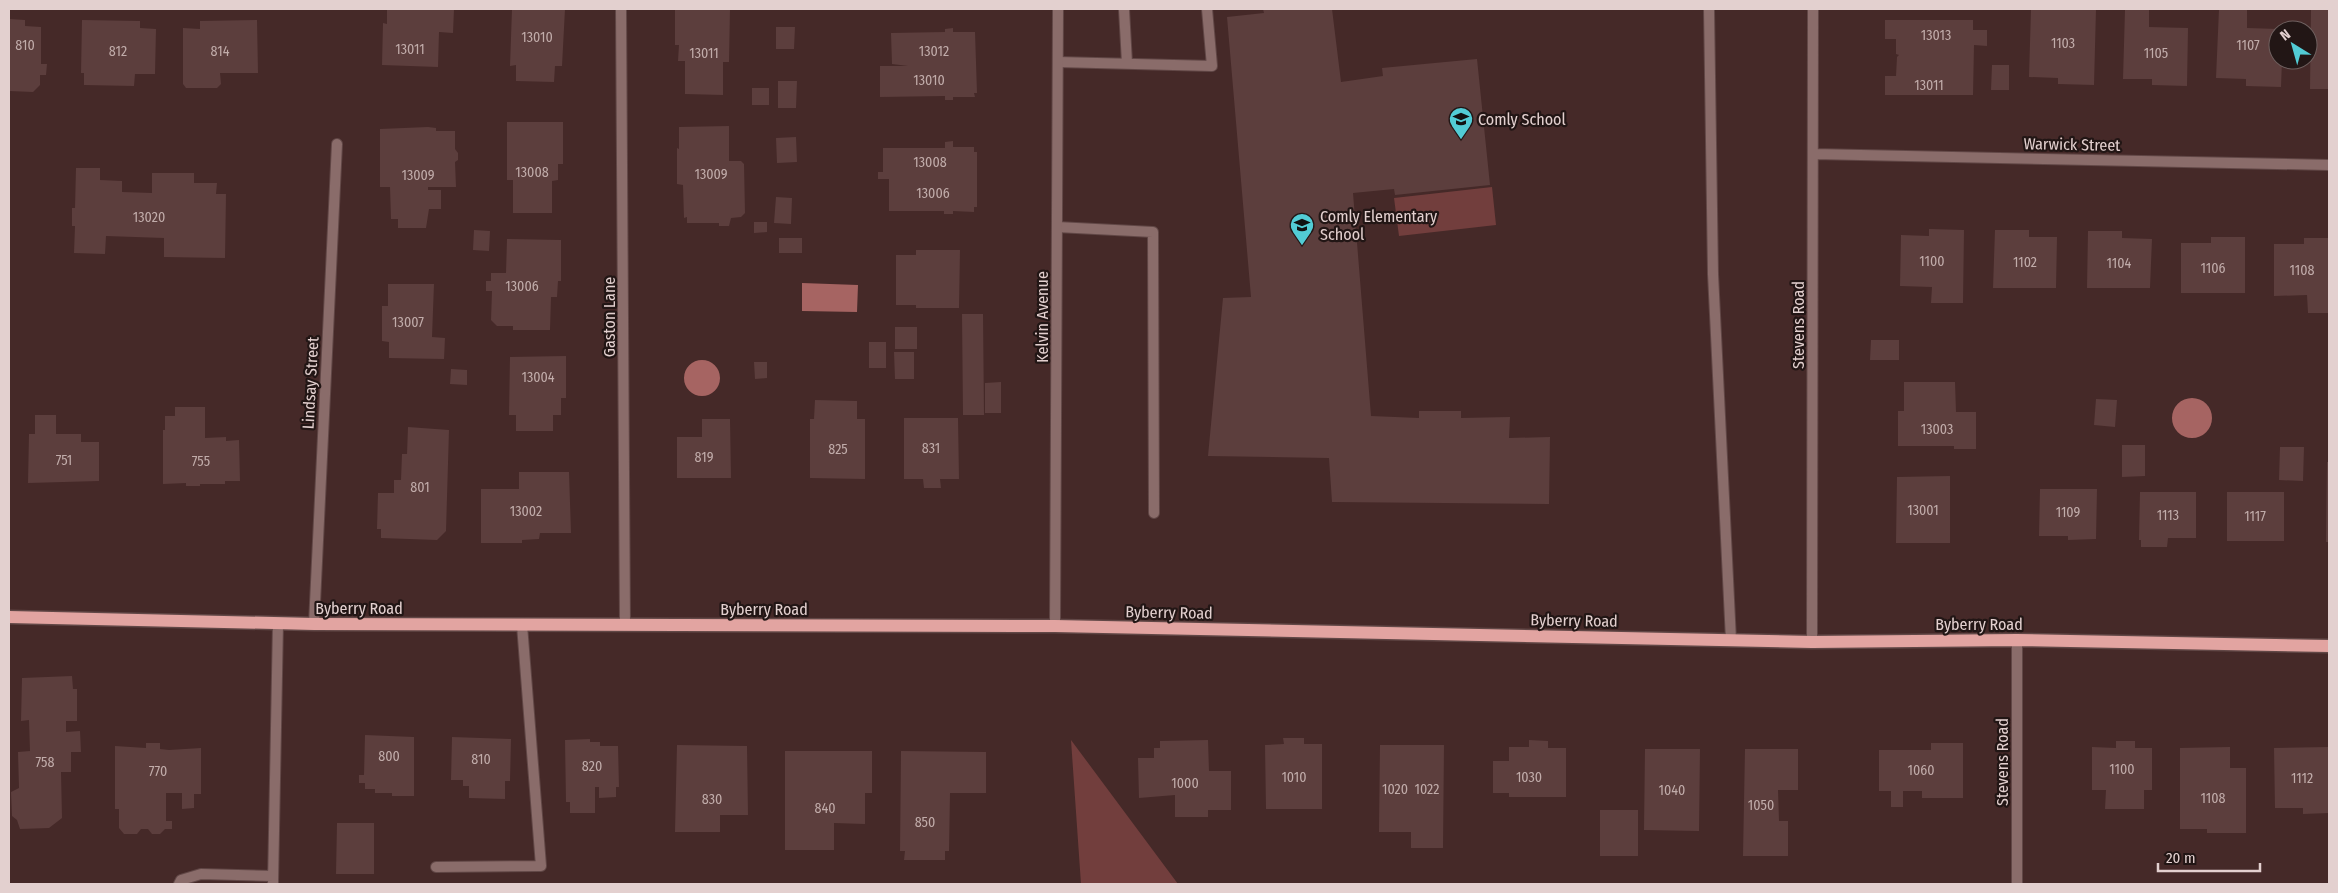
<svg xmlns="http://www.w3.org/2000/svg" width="2338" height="893" font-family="'Fira Sans Condensed',sans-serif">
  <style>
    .green { fill: #723e3d }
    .water { fill: #a66462 }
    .building { fill: #5c3e3d }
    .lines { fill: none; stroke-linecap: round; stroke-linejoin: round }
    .lane-casing { stroke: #614746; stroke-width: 12 }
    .street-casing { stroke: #614746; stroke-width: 12 }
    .primary-casing { stroke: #614746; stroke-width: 15 }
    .lane { stroke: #8a6c6a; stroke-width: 10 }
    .street { stroke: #8a6c6a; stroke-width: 10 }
    .primary { stroke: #e2a4a1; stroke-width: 12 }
    .labels { text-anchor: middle; stroke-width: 4.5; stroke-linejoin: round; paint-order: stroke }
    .number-label { font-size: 14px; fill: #c1acaa }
    .poi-label { font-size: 16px; fill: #e3d0cf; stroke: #221615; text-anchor: start }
    .street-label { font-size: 16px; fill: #e3d0cf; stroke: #221615 }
  </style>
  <rect width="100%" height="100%" fill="#452928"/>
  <!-- green -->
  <path class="green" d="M1492 187 1496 225 1399 236 1394 198Z
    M1071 740 1178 884H1081Z"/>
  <!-- water -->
  <path class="water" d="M802 283 858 285 857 312 802 311Z
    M684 378a18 18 0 1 1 36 0a18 18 0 1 1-36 0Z
    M2172 418a20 20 0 1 1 40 0a20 20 0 1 1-40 0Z"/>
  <!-- building -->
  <path class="building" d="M387 9H454L453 33 439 32 438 67 382 65 383 23 387 24Z
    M512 9H565L562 66H555L554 82 516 81V65L510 66Z
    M675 9H730L729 62H723V95L685 94V61H678L679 45H675Z
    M1263 9H1332L1341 82 1383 76 1382 68 1477 59 1490 185 1395 195 1394 189 1353 193 1371 416 1419 418V411H1461V418L1510 417 1509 438 1550 437 1549 504 1332 502 1329 458 1208 456 1223 298 1251 297 1227 17 1264 13Z
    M2031 9H2096L2094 85 2058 84V78L2029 77Z
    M2219 9H2247V28L2278 29V60H2282L2281 87 2246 86V79L2216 78Z
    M2311 9H2329V89H2310Z
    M2125 10H2149V27L2188 28 2187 86 2152 85V79H2123Z
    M9 19 25 20V26L41 27V64H47L46 75H40V85L33 92 9 91Z
    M82 20 140 21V28L156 29 155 74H135L134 86 84 85V73H81Z
    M257 20 258 73H220L221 84 217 88H186L183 84V28L200 29V21Z
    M1885 20H1973V30H1987V46L1974 45 1973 95H1885V76H1896L1897 57 1899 55 1896 54V39H1885Z
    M776 27H795L794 49H776Z
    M953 28V32H975L977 93H974L975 97H953V100H945V96L880 97V66H908L892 64 891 33 945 32V29Z
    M1992 65H2009V90H1991Z
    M778 81H797L796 108H778Z
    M752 88H769V105H752Z
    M507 122H563V164H558V180L552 181V213H513V180H507Z
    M729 126V161H741L744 164 745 213 741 217 731 218 729 226H719V223H687V217L684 218 683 185 677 184V148L679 149V127Z
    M428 127 436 128V131H455V149L458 153V160L455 162 456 187H428V190H441V209H429L426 228H398V219H391L390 187H380V129Z
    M796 137 797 162 777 163 776 138Z
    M953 141V147H974V152H977V207H974V212L953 211V214H944V211H889V179H878V172H883V148H945V142Z
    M76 168H100V180L122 181V192L152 193V173H194V183H217L216 194H226L225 258 164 257V238L106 236 105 254 74 253 75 226H72V208H75Z
    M776 197 792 198 791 224 774 223Z
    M754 222H767V232L754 233Z
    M1929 229 1964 230 1963 303H1931L1932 287 1900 286 1901 235 1929 236Z
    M474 230 490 231 489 251 473 250Z
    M1995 230H2029V237H2057L2056 288H1993Z
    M2088 231H2122V238L2152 239 2150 288H2087Z
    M2211 237H2245V293H2181V243H2211Z
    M779 238H802V253H779Z
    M2304 238H2329V313H2308L2307 295 2274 296V244H2304Z
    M507 239 561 240V281H558L557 297H551L550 330H513V326H497L491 320 492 291H486V281H491V273H506Z
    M916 250H960L959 308H916V305H896V255H916Z
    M388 284H434L432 337 445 338 444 359 389 358V342L382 341V306H388Z
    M962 314H983L984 415H963Z
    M895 327H917V349H895Z
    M1871 340H1899V360H1870Z
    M869 342H886V368H869Z
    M894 352H914V379H895Z
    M566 356V398H561V415H553V431H516V415H509L510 357Z
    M754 362H767V378L755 379Z
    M451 369 467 370V385L450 384Z
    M1001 382V413H985V383Z
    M1904 382H1955L1956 412H1976V449H1954V446H1898V411H1904Z
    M2096 399 2117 400 2115 427 2094 425Z
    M815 400 857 401V419H865V479L810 478V419H814Z
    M175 407H205V438L226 437V441L239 440 240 481H225V484H200V486H186V483L163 484V430H165V416H175Z
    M35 415H56V434H81V442H99V481L28 483 29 434H35Z
    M904 418H958L959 479H940L941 488H924L923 479H904Z
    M702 419H730L731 478H677V437H702Z
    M408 427 449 430 446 531 437 540 381 538V529H377L378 493H394V480H401L402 454H407Z
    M2122 445H2145V476L2122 477Z
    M2280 447H2304L2303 481 2279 480Z
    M2327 462H2329V542H2326Z
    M519 472H569L571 533H540L539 539 522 540V543H481V489H519Z
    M1950 476V543H1896L1897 477Z
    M2040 489H2097L2096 539 2068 540V536H2039Z
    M2140 492H2196V538H2168L2167 547H2141V540H2139Z
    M2227 492H2284V541H2227Z
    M72 676 73 689H77V721H66V732L80 731 81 752H71V772H61L62 818 49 828 20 829 17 820 12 816 11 792 19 788 18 752 30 751 29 720 21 721 22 678Z
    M365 735 414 737V796H392V793H375V789H365V783H359V775H364Z
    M452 737 511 739 510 781H505V799L469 798V786H463V780H451Z
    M1283 738H1304V744H1322V809H1266L1265 745 1284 744Z
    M590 739V742H600V746H618L619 787H616V797L599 798V787H595V813H570V802H566L565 740Z
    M1208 740 1209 771H1231V810H1208V817H1175V795L1139 798 1138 758H1154V748H1160V741Z
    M1529 740 1548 741V748H1566V797H1509V793H1493V761H1509V747H1529Z
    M2116 741H2135V748H2152V790H2144V809H2105L2106 790H2092V747L2116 748Z
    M146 743H160V749L169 750 201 748V794H194V808L182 809V793H166V821H172V829H165L160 834H152L148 829H141L137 834H124L119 828V809H115V746L146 748Z
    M1931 743H1963V798H1922V791H1903V807H1891V791H1879V750H1931Z
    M677 745 747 746 748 815H720V832H675Z
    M1380 745H1444L1443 848H1411V832H1379Z
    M2230 747V768H2246V833H2207V829H2180V748Z
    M2329 747V813L2303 814V808H2275L2274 748Z
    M1645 749H1700L1699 831 1644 830Z
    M1745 749H1798V790H1778L1779 821H1788V856H1743Z
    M785 751H872V793H865V824L834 823V850H785Z
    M901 751 986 752V793H950L949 851H945V860H904L905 851H900Z
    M1600 810H1638V856H1600Z
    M337 823H374V874H336Z"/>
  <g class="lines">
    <!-- lane casing -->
    <g class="lane-casing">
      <path id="lane" d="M1124 9 1127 63
        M1709 9 1713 274 1731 640
        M1058 62 1212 66 1207 9
        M1057 227 1153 232 1154 513
        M436 867 541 866 522 625
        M179 884 181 880 201 874 273 876
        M273 884 278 623"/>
    </g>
    <!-- street casing -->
    <g class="street-casing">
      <path id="street" d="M621 9 625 625
        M1814 154 2329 165
        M314 624 337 144
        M1055 626 1058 9
        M2017 640V884
        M1812 642 1813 9"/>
    </g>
    <!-- primary casing -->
    <g class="primary-casing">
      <path id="primary" d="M9 617 314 624 1055 626 1812 642 2017 640 2329 646"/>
    </g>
    <!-- lane -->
    <use href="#lane" class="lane"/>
    <!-- street -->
    <use href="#street" class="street"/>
    <!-- primary -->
    <use href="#primary" class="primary"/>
  </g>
  <!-- icons -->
  <defs>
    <g id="school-pin" transform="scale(1.25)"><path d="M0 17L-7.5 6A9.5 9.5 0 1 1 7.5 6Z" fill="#52ccd5" stroke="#221615"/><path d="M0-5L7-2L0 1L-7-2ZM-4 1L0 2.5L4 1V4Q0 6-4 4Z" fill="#111"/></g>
  </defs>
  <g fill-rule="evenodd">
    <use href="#school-pin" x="1461" y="119"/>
    <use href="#school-pin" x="1302" y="225"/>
  </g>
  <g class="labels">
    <!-- number labels -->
    <g class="number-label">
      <text x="1936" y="40">13013</text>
      <text x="537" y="42">13010</text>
      <text x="2063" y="48">1103</text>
      <text x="25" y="50">810</text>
      <text x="2248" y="50">1107</text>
      <text x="410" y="54">13011</text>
      <text x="118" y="56">812</text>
      <text x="220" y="56">814</text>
      <text x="934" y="56">13012</text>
      <text x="704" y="58">13011</text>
      <text x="2156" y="58">1105</text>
      <text x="929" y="85">13010</text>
      <text x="1929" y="90">13011</text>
      <text x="930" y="167">13008</text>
      <text x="532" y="177">13008</text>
      <text x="711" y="179">13009</text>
      <text x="418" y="180">13009</text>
      <text x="933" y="198">13006</text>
      <text x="149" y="222">13020</text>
      <text x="1932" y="266">1100</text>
      <text x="2025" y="267">1102</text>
      <text x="2119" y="268">1104</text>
      <text x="2213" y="273">1106</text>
      <text x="2302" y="275">1108</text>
      <text x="522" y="291">13006</text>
      <text x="408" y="327">13007</text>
      <text x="538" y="382">13004</text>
      <text x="1937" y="434">13003</text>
      <text x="931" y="453">831</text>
      <text x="838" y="454">825</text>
      <text x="704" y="462">819</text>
      <text x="64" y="465">751</text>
      <text x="201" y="466">755</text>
      <text x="420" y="492">801</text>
      <text x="1923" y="515">13001</text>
      <text x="526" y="516">13002</text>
      <text x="2068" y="517">1109</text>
      <text x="2168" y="520">1113</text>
      <text x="2255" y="521">1117</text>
      <text x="389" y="761">800</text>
      <text x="481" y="764">810</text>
      <text x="45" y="767">758</text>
      <text x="592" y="771">820</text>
      <text x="2122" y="774">1100</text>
      <text x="1921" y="775">1060</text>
      <text x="158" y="776">770</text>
      <text x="1294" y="782">1010</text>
      <text x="1529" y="782">1030</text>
      <text x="2302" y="783">1112</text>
      <text x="1185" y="788">1000</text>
      <text x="1395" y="794">1020</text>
      <text x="1427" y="794">1022</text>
      <text x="1672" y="795">1040</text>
      <text x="2213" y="803">1108</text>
      <text x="712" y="804">830</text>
      <text x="1761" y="810">1050</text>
      <text x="825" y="813">840</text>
      <text x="925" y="827">850</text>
    </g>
    <!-- poi labels -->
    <g class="poi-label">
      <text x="1478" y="125">Comly School</text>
      <text x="1320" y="222">Comly Elementary<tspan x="1320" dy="18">School</tspan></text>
    </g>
    <!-- street labels -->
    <g class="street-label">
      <text transform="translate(2072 144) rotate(1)" y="6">Warwick Street</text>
      <text transform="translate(609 317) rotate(-90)" y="6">Gaston Lane</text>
      <text transform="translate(1042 317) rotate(-90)" y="6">Kelvin Avenue</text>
      <text transform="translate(1798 325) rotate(-90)" y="6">Stevens Road</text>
      <text transform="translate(310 383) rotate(-87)" y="6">Lindsay Street</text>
      <text x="359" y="614">Byberry Road</text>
      <text x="764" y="615">Byberry Road</text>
      <text transform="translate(1169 612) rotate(1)" y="6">Byberry Road</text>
      <text transform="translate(1574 620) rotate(1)" y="6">Byberry Road</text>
      <text x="1979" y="630">Byberry Road</text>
      <text transform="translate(2002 762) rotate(-90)" y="6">Stevens Road</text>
    </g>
  </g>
  <!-- border -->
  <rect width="2338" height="893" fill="none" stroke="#e3d0cf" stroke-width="20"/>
  <!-- north arrow -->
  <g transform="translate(2293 45) rotate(323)"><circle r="24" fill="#221615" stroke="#6f605f"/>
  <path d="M0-4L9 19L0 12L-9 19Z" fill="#52ccd5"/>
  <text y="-8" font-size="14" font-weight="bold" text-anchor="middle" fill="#e3d0cf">N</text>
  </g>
  <!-- scale -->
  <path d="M2158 863v8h102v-8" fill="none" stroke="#e3d0cf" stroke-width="2.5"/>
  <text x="2166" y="863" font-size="15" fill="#e3d0cf" stroke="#221615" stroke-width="4" paint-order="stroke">20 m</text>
</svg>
